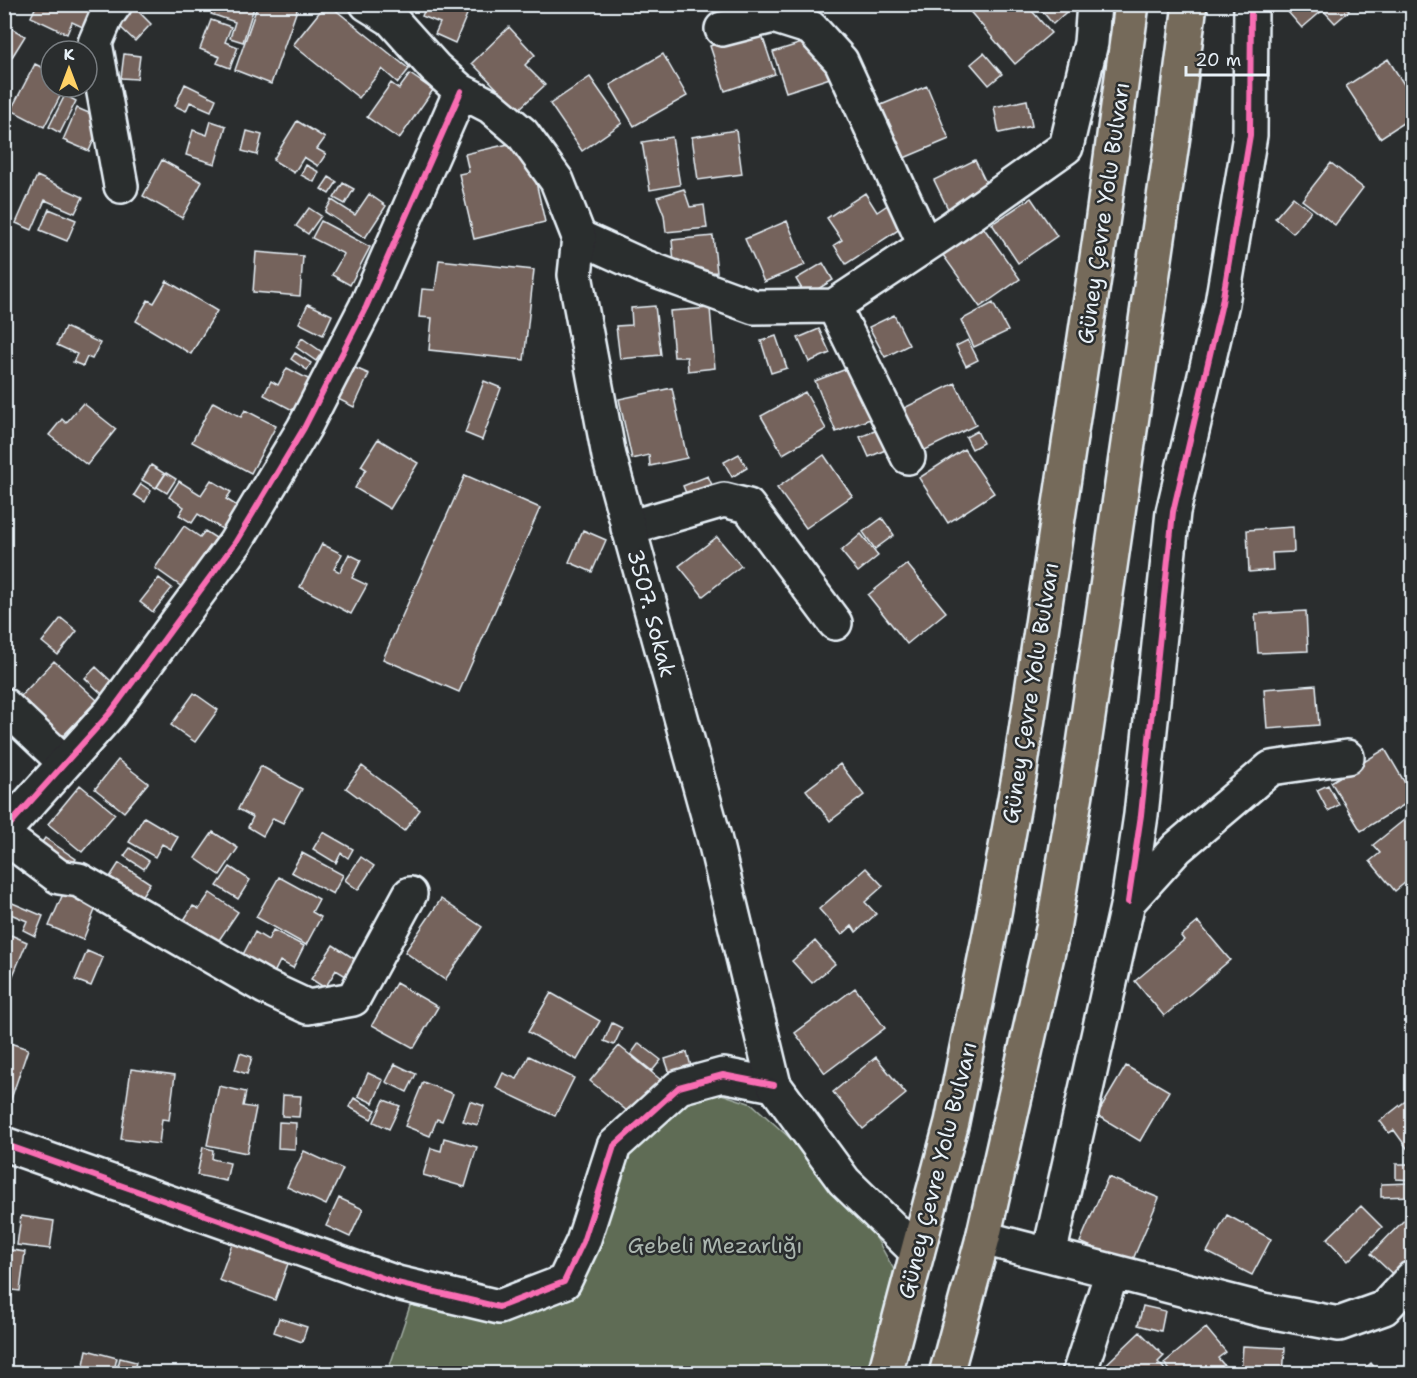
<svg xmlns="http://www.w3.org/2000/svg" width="1417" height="1378" font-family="'Shantell Sans',sans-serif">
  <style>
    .green { fill: #5e6c54; stroke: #a3aea6; stroke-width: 1.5 }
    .building { fill: #74635c; stroke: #e8f1f8; stroke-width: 1.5 }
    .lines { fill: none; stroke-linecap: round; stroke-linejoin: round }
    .street-casing { stroke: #e8f1f8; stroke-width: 38 }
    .secondary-casing { stroke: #e8f1f8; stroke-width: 38 }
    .highway-casing { stroke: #e8f1f8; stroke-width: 38 }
    .street { stroke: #2a2d2e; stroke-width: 33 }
    .secondary { stroke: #2a2d2e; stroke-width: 33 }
    .highway { stroke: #746a5a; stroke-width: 33 }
    .cycleway-casing { stroke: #2a2d2e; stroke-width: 10 }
    .cycleway { stroke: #f96db3; stroke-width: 6 }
    .labels { text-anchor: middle; stroke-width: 5; stroke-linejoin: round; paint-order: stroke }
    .street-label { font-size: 22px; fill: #e8f1f8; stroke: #2a2d2e }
    .park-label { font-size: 22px; fill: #aab5ae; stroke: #2a2d2e }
  </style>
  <rect width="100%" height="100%" fill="#2a2d2e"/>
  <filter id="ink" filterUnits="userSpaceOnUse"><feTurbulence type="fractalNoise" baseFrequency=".0167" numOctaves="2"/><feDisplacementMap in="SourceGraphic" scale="12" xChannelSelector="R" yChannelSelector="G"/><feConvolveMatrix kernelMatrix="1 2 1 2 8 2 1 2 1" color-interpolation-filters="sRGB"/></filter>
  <g filter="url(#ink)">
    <!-- green -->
    <path class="green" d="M709 1090 752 1104 801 1148 857 1204 897 1275 876 1373 387 1374 411 1303H552L633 1124Z"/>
    <!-- building -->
    <path class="building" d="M37 4H87L98 10 89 30 72 22 67 34 31 17Z
      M214 4H255L243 42 230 38 235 22 211 14Z
      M258 4H299L271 84 235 70Z
      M326 4H328L409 69 398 83 382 69 359 98 293 45Z
      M427 4H450L468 12 455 43 435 34 440 23 422 16Z
      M971 4H1026L1051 33 1015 64 967 8Z
      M1036 4H1075L1053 24Z
      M1281 4H1343L1349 11 1335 23 1323 10 1302 28Z
      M133 6 151 24 135 41 116 23Z
      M211 20 231 27 225 42 238 47 230 68 217 63 220 57 200 49Z
      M4 24 25 36 4 70Z
      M509 27 535 55 525 65 545 85 518 110 472 63Z
      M760 29 775 74 725 91 710 46Z
      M818 38 830 78 786 92 773 52Z
      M984 53 1002 74 989 85 971 64Z
      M124 54 140 56 137 79 121 78Z
      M663 54 687 96 634 126 610 85Z
      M1388 59 1412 97V117L1380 138 1346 86Z
      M35 64 51 72V87H65L44 127 11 110Z
      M410 74 433 90 399 139 367 117 391 83 399 89Z
      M590 77 622 123 582 151 550 104Z
      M185 84 216 99 211 111 190 102 186 111 175 106Z
      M927 86 949 139 897 161 885 132 891 130 881 105Z
      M65 95 76 101 60 133 49 127Z
      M1027 100 1032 126 999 133 994 107Z
      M77 108 103 119 89 151 63 140Z
      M211 121 226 126 215 164 186 155 193 130 207 135Z
      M297 121 325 138 317 149 326 154 318 166 304 157 294 173 273 160Z
      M736 130 742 174 698 180 692 137Z
      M247 131 262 135 257 155 242 151Z
      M672 137 680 185 650 190 642 142Z
      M513 143 516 154 529 151 545 222 474 239 459 174 469 172 465 154Z
      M162 160 202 182 182 218 143 196Z
      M975 160 990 191 949 211 934 180Z
      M1331 163 1363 188 1335 225 1302 200Z
      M306 165 319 172 314 182 301 175Z
      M37 176 83 197 75 213 45 200 32 230 16 223Z
      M329 177 337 182 329 194 321 189Z
      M343 183 354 189 345 204 334 198Z
      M684 189 690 207 704 205 707 228 666 232 664 215 657 197Z
      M865 193 877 212 889 204 903 227 846 264 834 245 842 240 827 218Z
      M369 194 386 206 365 238 325 212 332 200 355 215Z
      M1293 197 1311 211 1293 233 1275 218Z
      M1031 198 1057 236 1018 263 992 224Z
      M309 208 321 216 308 234 296 226Z
      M49 209 76 220 67 241 40 230Z
      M321 221 370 247 350 285 332 275 344 254 312 238Z
      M787 221 805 265 764 282 745 239Z
      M983 227 1020 279 980 307 943 255Z
      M713 236 717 272 675 275 672 240Z
      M256 252 303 256 300 296 253 292Z
      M439 260 534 270 524 360 429 350 432 318 419 317 422 289 435 290Z
      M823 263 833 280 806 296 796 279Z
      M167 281 217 311 191 354 136 321 148 300 154 303Z
      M993 303 1008 331 974 347 961 320Z
      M308 304 332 315 323 335 299 323Z
      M655 306 661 355 620 359 616 326 632 325 631 308Z
      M710 308 715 368 688 371 687 357H674L670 311Z
      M894 315 909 345 885 357 869 327Z
      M65 327 100 343 92 359 87 357 83 366 73 362 77 354 57 345Z
      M819 329 830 353 809 362 798 338Z
      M776 336 787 368 771 373 761 341Z
      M302 338 322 352 316 361 296 347Z
      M968 340 978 360 966 366 956 346Z
      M295 353 311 363 307 370 291 359Z
      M353 367 369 374 354 407 338 399Z
      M287 368 314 382 298 413 264 395 271 381 278 385Z
      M849 368 870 419 836 432 815 381Z
      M484 381 501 388 482 440 465 433Z
      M955 383 976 425 921 452 900 410Z
      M672 388 687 458 650 466 649 455 632 459 619 399Z
      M805 392 826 429 783 454 761 416Z
      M213 402 241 417 245 410 276 426 251 473 192 442Z
      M83 403 116 429 87 465 49 435 62 419 66 423Z
      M882 428 890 448 869 457 860 437Z
      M977 431 983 443 972 449 966 437Z
      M378 439 418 463 390 509 355 488 366 469 361 466Z
      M964 449 994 493 948 523 919 478Z
      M739 454 747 468 732 477 724 462Z
      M824 455 852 496 806 528 777 488Z
      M151 465 165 474 156 488 142 480Z
      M166 473 176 479 167 493 157 487Z
      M465 475 540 508 459 692 383 659Z
      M708 476 716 494 691 505 683 486Z
      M211 480 231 492 226 499 245 511 230 534 198 514 192 523 179 515 184 507 169 497 179 481 201 495Z
      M141 484 151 491 145 502 134 495Z
      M882 518 894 535 875 549 863 532Z
      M184 526 200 537 205 531 216 538 182 587 155 568Z
      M1293 527 1294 552 1272 553 1273 570 1249 572 1247 530Z
      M583 530 606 540 592 572 569 562Z
      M861 534 878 556 858 572 841 551Z
      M717 537 741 566 703 596 679 566Z
      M322 544 342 554 334 569 340 572 349 554 361 560 352 578 367 585 351 614 300 587Z
      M907 564 946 612 907 644 868 595Z
      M159 578 172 588 153 612 140 602Z
      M1306 611 1308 651 1258 653 1255 614Z
      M61 618 77 631 58 655 42 642Z
      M54 661 97 700 61 738 18 699Z
      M96 667 113 683 102 694 85 678Z
      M1316 685 1319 725 1267 729 1264 689Z
      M194 693 218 710 195 742 171 725Z
      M1385 749 1412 795V800L1361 831 1331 782Z
      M118 760 148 783 124 812 95 789Z
      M840 764 864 795 830 821 806 790Z
      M261 766 302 789 283 823 273 818 263 836 248 827 253 817 238 809Z
      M362 766 420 810 404 831 346 788Z
      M80 785 115 814 82 852 48 824Z
      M1328 785 1339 805 1328 811 1317 790Z
      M1409 816 1412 820V877L1395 891 1370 861 1380 853 1373 845Z
      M144 817 178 837 171 849 162 844 155 857 129 842Z
      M213 832 238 848 220 875 195 858Z
      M323 832 353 849 348 858 341 853 336 863 313 849Z
      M45 838 76 859 66 873 35 852Z
      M130 848 149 861 144 869 124 856Z
      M302 853 343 875 333 894 291 872Z
      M361 857 374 866 358 890 345 880Z
      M119 863 150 883 141 897 110 877Z
      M230 867 250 880 238 899 217 886Z
      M866 868 883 886 865 902 876 914 856 932 852 926 842 935 819 909Z
      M279 877 319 899 312 912 321 917 306 945 256 917Z
      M66 887 99 900 83 940 49 926Z
      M210 893 238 912 213 949 180 926 193 906 199 909Z
      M441 899 482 927 445 980 405 952Z
      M10 902 43 916 35 936 23 930 27 921 6 912Z
      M1198 922 1230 960 1164 1016 1135 981 1184 940 1181 936Z
      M273 930 304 946 293 968 280 961 270 981 238 964 255 932 268 940Z
      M4 932 27 942 9 985 4 983Z
      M815 941 835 964 812 983 792 961Z
      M333 945 364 965 354 981 336 970 325 988 311 979Z
      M87 951 103 958 91 986 75 980Z
      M396 983 438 1007 414 1048 372 1025Z
      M855 988 885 1028 825 1073 795 1033Z
      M551 993 600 1021 577 1060 528 1032Z
      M612 1023 622 1028 614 1045 604 1041Z
      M4 1041 28 1049 9 1105 4 1104Z
      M639 1043 661 1060 652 1071 631 1054Z
      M619 1046 661 1080 632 1115 590 1081Z
      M687 1052 693 1073 672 1079 665 1059Z
      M240 1053 252 1057 247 1074 235 1070Z
      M529 1056 574 1078 555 1116 496 1088 503 1073 517 1079Z
      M876 1057 906 1094 863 1129 833 1092Z
      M395 1064 416 1074 407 1092 386 1082Z
      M1126 1066 1169 1091 1140 1141 1097 1115Z
      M131 1069 175 1075 169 1120 162 1119 159 1144 121 1139Z
      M368 1073 383 1080 373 1103 358 1096Z
      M423 1082 453 1094 442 1121 437 1119 430 1136 405 1126Z
      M219 1086 246 1092 243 1106 256 1108 247 1153 207 1145Z
      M283 1095 301 1096 299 1117 282 1116Z
      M1412 1096V1155L1394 1130 1389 1133 1380 1121Z
      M354 1098 376 1110 371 1119 349 1107Z
      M384 1100 400 1106 389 1129 374 1122Z
      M470 1101 484 1106 478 1125 463 1121Z
      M279 1122 296 1123 295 1149 278 1148Z
      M444 1138 477 1147 465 1187 423 1175 431 1148 441 1151Z
      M203 1147 213 1150 212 1159 230 1163 226 1181 197 1175Z
      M304 1151 343 1169 326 1205 287 1187Z
      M1396 1164H1412V1180L1396 1179Z
      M1108 1177 1159 1198 1131 1264 1080 1242Z
      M1412 1183V1196L1381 1197V1184Z
      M339 1198 363 1209 350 1237 326 1226Z
      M1361 1206 1382 1227 1348 1261 1327 1239Z
      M1412 1212V1270L1401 1282 1371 1254Z
      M1227 1215 1271 1239 1252 1275 1207 1252Z
      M21 1216 54 1221 50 1249 17 1245Z
      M4 1237H6L5 1249 25 1252 20 1291 4 1289Z
      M233 1241 289 1261 275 1300 219 1280Z
      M1143 1306 1165 1311 1161 1331 1138 1325Z
      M279 1318 307 1327 302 1342 274 1332Z
      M1206 1328 1226 1352 1218 1358 1229 1371 1226 1374H1173L1164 1363Z
      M1140 1332 1164 1356 1158 1362 1167 1372 1165 1374H1096Z
      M1243 1346 1285 1348 1283 1374H1241Z
      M87 1350 117 1358 113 1374H82Z
      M120 1358 136 1362 133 1374H116Z
      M1371 1363 1380 1374H1359Z"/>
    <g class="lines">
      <!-- street casing -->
      <g class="street-casing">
        <path id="street" d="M115 4 107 15 95 43 121 186
          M722 29 773 16 811 28 841 61 925 245
          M579 237 645 267 754 307 834 306 953 227 1066 147 1091 43 1094 4
          M834 306 908 457
          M628 528 724 500 748 506 835 623
          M4 705 64 762
          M4 836 59 877 79 880 265 987 308 1007 353 999 410 894
          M1128 902 1141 815 1173 512 1222 303 1250 135 1251 4
          M4 1144 397 1283 499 1307 564 1282 583 1242 614 1146 679 1087 723 1075 774 1085
          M983 1238 1263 1310 1339 1324 1384 1308 1412 1278
          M1049 1255 1128 902 1177 848 1271 768 1347 757
          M1079 1374 1112 1272"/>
      </g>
      <!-- secondary casing -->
      <g class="secondary-casing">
        <path id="secondary" d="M367 4 391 19 435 68 461 91 490 106 522 133 557 181 579 237 575 275 609 456 714 837 774 1085 844 1181 917 1252
          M4 831 110 713 235 543 304 428 366 307 461 91"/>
      </g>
      <!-- highway casing -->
      <g class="highway-casing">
        <path id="highway" d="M885 1374 952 1122 992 924 1020 771 1101 231 1132 4
          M946 1374 983 1238 1053 929 1082 758 1174 129 1190 4"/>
      </g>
      <!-- street -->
      <use href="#street" class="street"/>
      <!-- secondary -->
      <use href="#secondary" class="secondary"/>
      <!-- highway -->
      <use href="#highway" class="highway"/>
      <!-- cycleway casing -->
      <g class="cycleway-casing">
        <path id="cycleway" d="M4 831 110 713 235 543 304 428 366 307 461 91
          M1128 902 1141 815 1173 512 1222 303 1250 135 1251 4
          M4 1144 397 1283 499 1307 564 1282 583 1242 614 1146 679 1087 723 1075 774 1085"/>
      </g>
      <!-- cycleway -->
      <use href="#cycleway" class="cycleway"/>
    </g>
  </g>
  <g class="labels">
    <!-- street labels -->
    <g class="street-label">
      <text transform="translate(1103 213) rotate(-82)" y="8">Güney Çevre Yolu Bulvarı</text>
      <text transform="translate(652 613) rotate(75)" y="8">3507. Sokak</text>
      <text transform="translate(1030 693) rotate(-81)" y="8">Güney Çevre Yolu Bulvarı</text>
      <text transform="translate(937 1170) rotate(-76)" y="8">Güney Çevre Yolu Bulvarı</text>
    </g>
    <!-- park labels -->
    <g class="park-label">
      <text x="715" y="1253">Gebeli Mezarlığı</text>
    </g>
  </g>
  <!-- margin -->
  <rect width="1417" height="1378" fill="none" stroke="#2a2d2e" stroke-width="24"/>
  <rect x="12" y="12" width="1393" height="1354" fill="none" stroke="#e8f1f8" stroke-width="2" filter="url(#ink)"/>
  <!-- north arrow -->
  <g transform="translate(69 69)"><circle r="28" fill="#2a2d2e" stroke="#767b7f" stroke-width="1.5"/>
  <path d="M0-4.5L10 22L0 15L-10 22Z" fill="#ffd166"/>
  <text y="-9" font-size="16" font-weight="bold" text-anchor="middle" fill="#e8f1f8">K</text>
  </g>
  <!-- scale -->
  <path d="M1186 66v9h82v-9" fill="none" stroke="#e8f1f8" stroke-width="3"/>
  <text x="1195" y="66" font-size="18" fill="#e8f1f8" stroke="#2a2d2e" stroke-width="4.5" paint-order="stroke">20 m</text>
</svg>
